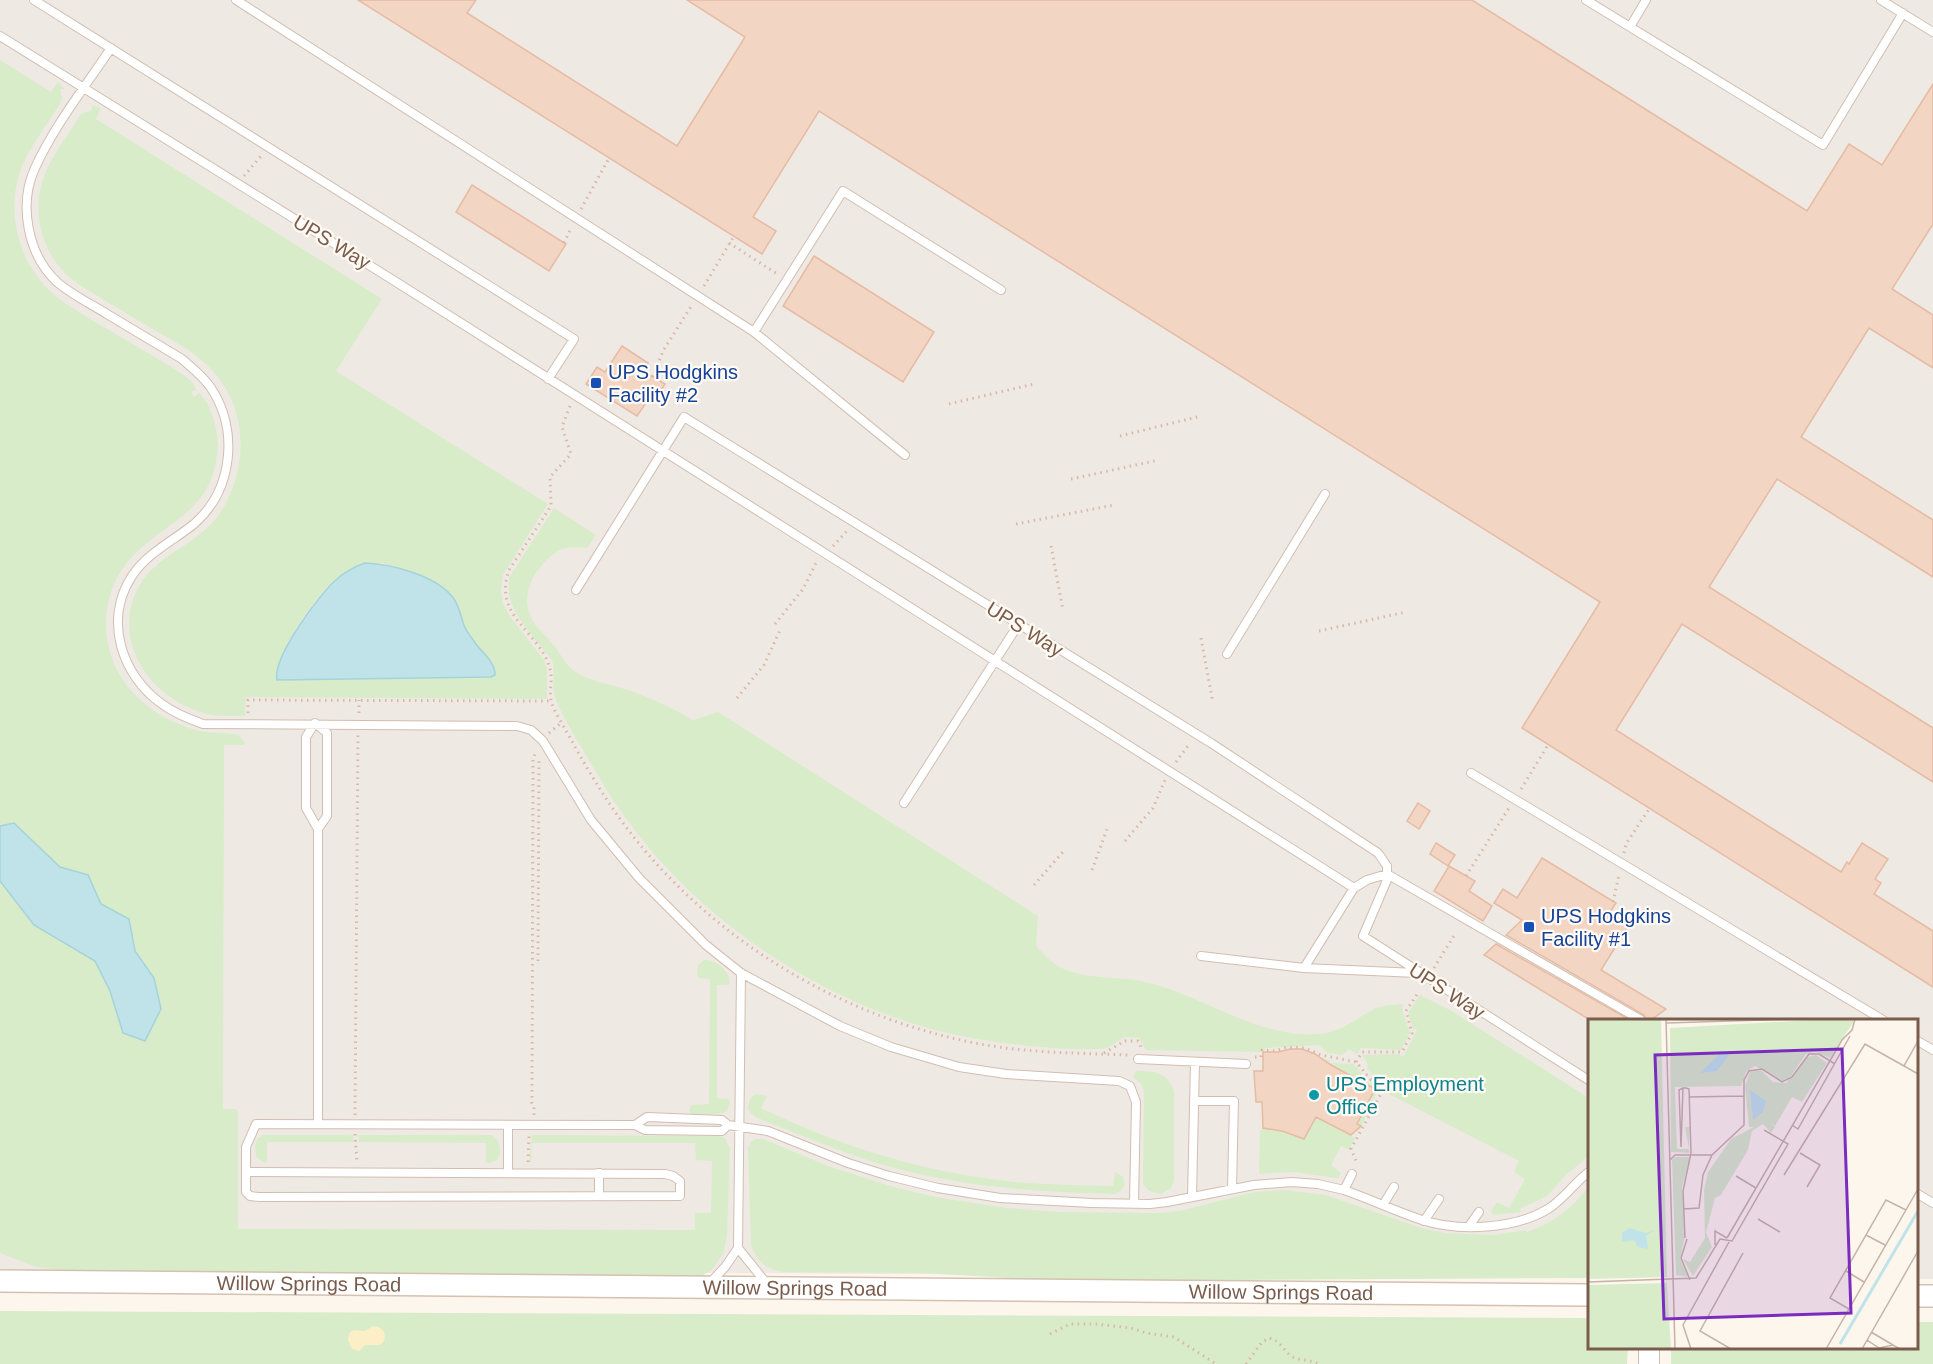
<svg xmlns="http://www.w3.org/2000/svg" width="1933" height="1364" font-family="Arial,sans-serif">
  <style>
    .industrial { fill: #efe9e4 }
    .green { fill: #d8ecc9; fill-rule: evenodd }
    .sand { fill: #fcefc7 }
    .water { fill: #bfe3e8; stroke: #a5d3da; stroke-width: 1.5 }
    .building { fill: #f3d5c3; stroke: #e6bba3; stroke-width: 1.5 }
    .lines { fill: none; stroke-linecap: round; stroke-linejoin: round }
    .service-casing { stroke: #d1beb0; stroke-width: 10 }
    .tertiary-casing { stroke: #d1beb0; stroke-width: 22 }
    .secondary-casing { stroke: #d6c0b0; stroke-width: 24 }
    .path { stroke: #d9b8a5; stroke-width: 3; stroke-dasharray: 1.5 4.5; stroke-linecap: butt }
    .service { stroke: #fff; stroke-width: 8 }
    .tertiary { stroke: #fff; stroke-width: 20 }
    .secondary { stroke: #fff; stroke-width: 21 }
    .transit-dot { fill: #1a4fb4; stroke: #fffaf3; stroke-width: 2 }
    .culture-dot { fill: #0f9aa8; stroke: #fffaf3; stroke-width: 2 }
    .labels { text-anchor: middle; stroke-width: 4.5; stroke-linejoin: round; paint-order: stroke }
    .street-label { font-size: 20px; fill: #7a5c4d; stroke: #fffaf3 }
    .transit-label { font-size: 20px; fill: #164399; stroke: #fffaf3; text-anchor: start }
    .culture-label { font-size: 20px; fill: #0d838f; stroke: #fffaf3; text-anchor: start }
    .inset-river { fill: none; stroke: #bfe3e8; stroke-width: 3 }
    .inset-road { fill: none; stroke: #c5b3a7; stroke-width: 1.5 }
    .view { fill: #7b2cbf; fill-opacity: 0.15; stroke: #7b2cbf; stroke-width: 3 }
    .inset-edge { fill: none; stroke: #7a5c4d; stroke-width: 3 }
  </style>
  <rect width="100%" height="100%" fill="#fdf6ec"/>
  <!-- industrial -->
  <path class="industrial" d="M0 0H1933V1279H1917L1916 1020H1590L1589 1277 0 1270Z"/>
  <!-- green -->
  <path class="green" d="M0 60 51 92 58 82 65 89H60L62 98 60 104C46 127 27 149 19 175 7 215 19 260 48 289 62 303 80 312 97 323 123 338 149 354 175 369 183 375 194 380 196 390L191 392 194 397 199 393C210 403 214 419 217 434 219 447 217 461 213 474 199 518 152 530 126 564 113 580 106 602 106 623 106 674 140 710 186 727 206 735 220 731 239 735L245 743 244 745H224L223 1109H235L238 1111V1229L695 1230V1213H711L712 1161 696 1160 695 1143H532L531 1162 529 1163 532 1135 718 1136 725 1138 730 1148 727 1235 724 1252 712 1270 696 1279 662 1276 572 1275 472 1277 78 1272 36 1267 0 1253V881L34 925 95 961 110 991 123 1033 154 978 135 951 129 919 101 904 87 875 60 867 14 823 0 826Z
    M92 105 101 108 96 119 382 299 336 371 548 504 503 575 501 592 503 603 509 615 544 660 547 670V699L246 697 245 716C230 716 214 717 200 712 148 695 110 639 139 586 155 557 192 546 214 521 245 483 250 425 223 384 214 370 201 359 187 349 160 333 132 317 104 300 92 292 77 285 66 274 41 250 31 209 44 177 52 154 69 134 81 114L92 110ZM365 563H382L420 575 445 590 455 600 465 628 480 650 493 662 495 675 491 677 277 680C279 673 279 664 282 657 298 620 326 577 365 563Z
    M554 508 596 535 587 548C566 545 557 548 543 564 528 580 521 603 534 623 538 630 547 636 552 643 561 654 566 667 579 674 595 683 614 685 631 691 653 699 673 708 693 720L718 712 1038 916 1036 946C1045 955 1053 965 1064 969 1090 980 1119 976 1145 982 1204 995 1257 1039 1319 1034 1343 1032 1356 1018 1376 1008 1384 1005 1395 1005 1403 1004L1402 1009 1410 1033 1401 1050 1361 1048 1357 1054 1349 1049 1342 1055 1327 1053 1319 1045 1266 1048 1261 1052 1146 1050 1139 1038C1135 1038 1130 1037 1126 1037 1117 1039 1111 1049 1102 1049 1063 1050 1022 1046 984 1040 843 1019 701 927 620 810 609 796 601 779 591 764 580 745 564 720 556 700 551 688 556 673 552 660 534 636 501 608 510 576Z
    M704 960C716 959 732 972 729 985H717V1098L729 1099 730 1104 727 1111 720 1114H691L689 1111 691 1105 709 1104 710 979 699 978 697 975 698 965Z
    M1420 995 1450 1010 1589 1098V1156L1567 1174 1547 1196 1520 1209 1521 1212 1493 1215 1491 1211 1497 1202 1509 1208 1525 1179 1514 1172 1519 1161 1387 1093 1386 1085 1373 1075 1367 1069C1369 1063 1366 1060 1362 1056L1363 1055 1399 1054 1403 1057 1417 1030 1413 1028 1408 1013Z
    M1324 1059 1330 1060V1063L1354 1064 1371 1085 1373 1083 1378 1090 1359 1131 1356 1130 1360 1126 1357 1124 1374 1089 1331 1066Z
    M1136 1071C1155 1071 1167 1072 1174 1091V1181L1171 1188 1161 1194 1149 1191 1143 1184 1144 1091 1141 1084 1133 1077Z
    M757 1094 767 1096 761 1108C832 1142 906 1167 984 1178 1027 1185 1070 1185 1113 1186L1115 1172 1123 1177 1125 1185 1121 1191 1114 1194C1037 1192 962 1187 887 1166 842 1153 799 1134 755 1117L748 1110C748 1102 750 1096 757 1094Z
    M1316 1117 1355 1138 1349 1150 1341 1146 1331 1165 1341 1173 1338 1178 1292 1172 1259 1174 1260 1131 1263 1128 1282 1131 1304 1139Z
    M263 1135H353L354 1142H267V1161L265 1163 256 1157 255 1145 257 1139Z
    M358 1135H492L499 1142 500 1153 497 1160 489 1163 486 1162V1143L359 1142Z
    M756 1139H763L828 1166 894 1187 935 1197 1007 1208 1059 1212 1163 1213 1184 1210 1254 1192 1285 1190 1326 1195 1424 1229 1446 1233 1494 1235 1526 1230 1527 1232C1554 1223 1571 1208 1589 1187V1278L1063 1281 920 1273 783 1272C766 1269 757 1262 751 1245L748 1148 752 1141Z
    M0 1311 1589 1318 1590 1348H1628L1627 1364H0Z
    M1917 1322H1933V1364H1671V1348H1916Z"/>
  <!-- sand -->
  <path class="sand" d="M373 1326C383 1327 388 1334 383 1343L379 1345H365L359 1351 352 1349 348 1340 350 1332 354 1330 365 1331Z"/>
  <!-- water -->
  <path class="water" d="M365 563C392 564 438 576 454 599 459 606 461 617 464 625 466 631 470 636 474 641 481 653 495 660 495 675L491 677 277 680C272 658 320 593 337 579 346 571 354 567 365 563Z
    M14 823 60 867 88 875 101 904 129 919 135 951 154 978 161 1009 145 1041 123 1033 110 991 95 961 34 925 0 881V826Z"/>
  <!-- building -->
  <path class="building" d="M358 0H476L467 13 677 146 745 37 687 0H1472L1807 211 1849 144 1882 165 1933 84V224L1892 289 1933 315V368L1869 328 1801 437 1933 520V577L1777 479 1709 587 1933 728V782L1682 624 1616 730 1841 872 1847 862 1849 864 1862 843 1888 859 1875 879 1881 883 1874 894 1933 931V987L1522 728 1600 602 819 111 753 217 776 231 762 254Z
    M472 185 566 244 549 271 456 212Z
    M814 256 934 332 903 382 783 306Z
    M622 346 648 363 643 371 665 384 653 404 648 400 637 416 586 384 597 367 605 372Z
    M1418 803 1430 811 1419 829 1407 821Z
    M1436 843 1455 855 1448 866 1430 854Z
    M1542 858 1616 903 1608 915 1628 927 1601 970 1666 1009 1651 1020H1647L1644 1015 1506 935 1522 920 1494 903 1503 889 1517 898Z
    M1449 866 1475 881 1469 891 1492 906 1483 921 1434 891Z
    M1496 944 1630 1020H1590L1484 955Z
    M1290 1049H1302L1315 1054 1331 1065 1375 1089 1357 1124 1361 1126 1351 1135 1316 1117 1304 1139 1282 1131 1263 1128 1262 1102H1256L1254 1071H1263V1052H1278Z"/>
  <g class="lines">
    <!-- service casing -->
    <g class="service-casing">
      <path id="service" d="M34 0 574 339 548 379
        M236 0 754 332 905 455
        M1586 0 1823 145 1903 13
        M1881 0 1933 32
        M1630 27 1646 0
        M0 36 393 280 1354 888
        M111 48C85 87 54 126 35 168 18 205 28 255 57 282 72 295 91 304 107 314 132 329 157 344 182 359 192 368 203 376 211 388 239 430 233 490 194 524 173 541 147 553 132 576 103 620 122 676 162 704 174 713 189 719 203 724L517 726 531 730 543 741 591 820 639 878 706 945 741 973 840 1026 891 1047 959 1067 1006 1074 1119 1081 1130 1086 1136 1102 1134 1203
        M754 332 843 191 1001 290
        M576 590 684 417 1211 743 1378 853 1387 866V880L1363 936 1590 1081
        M1227 654 1325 494
        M1471 773 1883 1020
        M904 803 1018 625
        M1387 874 1641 1020
        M1387 874 1367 880 1354 888 1304 968 1417 973
        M1201 956 1304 968
        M1916 1040 1933 1050
        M1138 1059 1246 1064
        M1194 1101H1234L1232 1189
        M318 1124V829L327 816V733L315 723 306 737V808L318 829
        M508 1125V1173
        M635 1125 647 1117 722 1120 728 1125 768 1131 848 1163 889 1176 938 1188 1000 1198 1092 1203 1150 1204 1167 1202 1254 1185 1292 1182 1318 1184 1344 1190
        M246 1172V1192L250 1196 259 1197 680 1196V1181L673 1176 665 1174 246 1172V1147L256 1124 635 1125 645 1130 722 1131 728 1125
        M1352 1174 1344 1190C1370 1199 1395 1211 1422 1220 1459 1232 1515 1229 1548 1209 1564 1199 1575 1182 1590 1171
        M1916 1193 1933 1203
        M599 1196V1173
        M1192 1197 1195 1062
        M1383 1205 1394 1187
        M1424 1221 1439 1199
        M1469 1226 1479 1212
        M738 1248 767 1284
        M709 1284 725 1267 738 1248 741 973"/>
    </g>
    <!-- tertiary casing -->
    <g class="tertiary-casing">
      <path id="tertiary" d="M1649 1364V1348"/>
    </g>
    <!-- secondary casing -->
    <g class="secondary-casing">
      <g id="secondary">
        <path id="s1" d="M0 1281 1590 1295"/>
        <path d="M1916 1296H1933"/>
      </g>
    </g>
    <!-- path -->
    <path class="path" d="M244 176 261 156
      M581 209 609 158
      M564 243 571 228
      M729 243 779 275
      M704 286 734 236
      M653 377 663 351 692 305
      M949 404 1034 384
      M570 406 562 427 571 454 550 477 551 506 509 570C492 617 541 632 550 669 553 679 549 690 551 700 553 710 561 721 565 729 579 754 593 779 609 803 692 927 828 1014 975 1043 1025 1053 1076 1053 1128 1055
      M1120 436 1201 416
      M1071 479 1159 460
      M1016 524 1114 505
      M833 546 847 531
      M1051 546 1063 610
      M775 624 803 589 817 561
      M1319 631 1406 612
      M1201 638 1213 703
      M737 698 764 665 781 628
      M248 713V700L551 701
      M359 713V700
      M549 733 562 722
      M1176 762 1190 743
      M1521 789 1548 745
      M1125 841 1153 808 1165 780
      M1624 853 1626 844 1649 809
      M1092 870 1107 829
      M1466 876 1509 808
      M1034 885 1063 852
      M1613 902 1619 875
      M538 961 539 759
      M1434 968 1455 934
      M1104 1053 1125 1041H1138L1141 1047
      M1255 1057H1261L1262 1050 1276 1051 1287 1047 1305 1048 1321 1055 1356 1062 1371 1080 1376 1081 1383 1090 1351 1149 1357 1163
      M1356 1062 1362 1052H1402L1412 1033 1406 1011 1418 993
      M355 1115 358 735
      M534 1115V1106L532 1103 533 760 536 751
      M355 1134 357 1163
      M528 1162 529 1136
      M1050 1334 1070 1324H1096L1131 1328 1146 1333 1174 1337 1216 1364
      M1246 1364 1262 1342 1269 1338C1280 1340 1283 1350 1291 1356 1299 1361 1310 1359 1319 1364"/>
    <!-- service -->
    <use href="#service" class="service"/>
    <!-- tertiary -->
    <use href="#tertiary" class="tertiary"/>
    <!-- secondary -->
    <use href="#secondary" class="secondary"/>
  </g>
  <!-- markers -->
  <g class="transit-dot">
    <rect x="590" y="377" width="12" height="12" rx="3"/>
    <rect x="1523" y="921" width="12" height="12" rx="3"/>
  </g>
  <circle class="culture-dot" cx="1314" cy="1095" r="6"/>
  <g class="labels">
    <!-- street labels -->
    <g class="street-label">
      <text transform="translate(332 242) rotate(31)" y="7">UPS Way</text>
      <text transform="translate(1025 629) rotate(32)" y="7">UPS Way</text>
      <text transform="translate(1447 991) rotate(33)" y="7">UPS Way</text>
      <text dy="7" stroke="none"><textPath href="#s1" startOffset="309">Willow Springs Road</textPath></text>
      <text dy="7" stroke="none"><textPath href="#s1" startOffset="795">Willow Springs Road</textPath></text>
      <text dy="7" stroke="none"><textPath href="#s1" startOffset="1281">Willow Springs Road</textPath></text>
    </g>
    <!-- transit labels -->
    <g class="transit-label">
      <text x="608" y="379">UPS Hodgkins<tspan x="608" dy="23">Facility #2</tspan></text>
      <text x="1541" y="923">UPS Hodgkins<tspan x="1541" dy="23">Facility #1</tspan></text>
    </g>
    <!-- culture labels -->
    <g class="culture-label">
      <text x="1326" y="1091">UPS Employment<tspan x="1326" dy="23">Office</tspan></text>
    </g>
  </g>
  <!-- overview -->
  <g transform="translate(1588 1019)">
    <rect width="330" height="330" fill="#fdf6ec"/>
    <path d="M0 0H73L79 258 0 260ZM243 0 266 2 242 39 228 33 218 35 203 57 194 62 167 47 158 53 153 67 87 68 89 130H101L97 108H101V134L83 133 82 9ZM228 36 239 44 214 83 204 78 187 107 182 104 187 108 183 114 175 105 164 112 160 131 133 176 127 179 118 213 124 228 105 257 95 240 102 243 117 219 116 171 120 153 143 120 166 108H161L157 67 162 53 173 51 185 63 198 64 219 38ZM87 138H102L94 168 97 217 92 240 100 258 88 256 84 141ZM79 264 83 330H0V266Z" fill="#d8ecc9"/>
    <path d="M135 32 141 36 129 52 112 54ZM162 71 178 82 175 93 165 101ZM41 209 58 214 68 211 58 216 60 230 50 228 46 221 34 223V214Z" fill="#bfe3e8"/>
    <path class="inset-river" d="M252 325 330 192"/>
    <path class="inset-road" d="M78 0 87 330M78 4 210 0M330 22 316 47 330 55M95 69 91 71 93 128 95 69H98L101 70 103 134M101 78 156 77M204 106 210 110 262 17M212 134 232 146 219 168M82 141 87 136H124M196 156 277 25 316 47M148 157 168 169M95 190 111 189 115 156 124 136 156 106V61L161 52 174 50 194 63 204 58 221 35H231L247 45M170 200 192 213M278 216 297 226M97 219 95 172 103 134M139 219 254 21 264 11 267 0M99 220 93 239 102 261M127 226V212L139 219M258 252 276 263M0 263 108 259 132 220 144 222 200 125 176 111M261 290 242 279 298 181 318 191M283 313 305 326M279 321 291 329 305 326 312 330M103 330 95 306 141 223M143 330 112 312 155 234M238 330 330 170M274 330 330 232"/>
    <path class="view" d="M254 30 263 294 76 300 67 36Z"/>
    <rect width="330" height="330" class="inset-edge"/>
  </g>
</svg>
